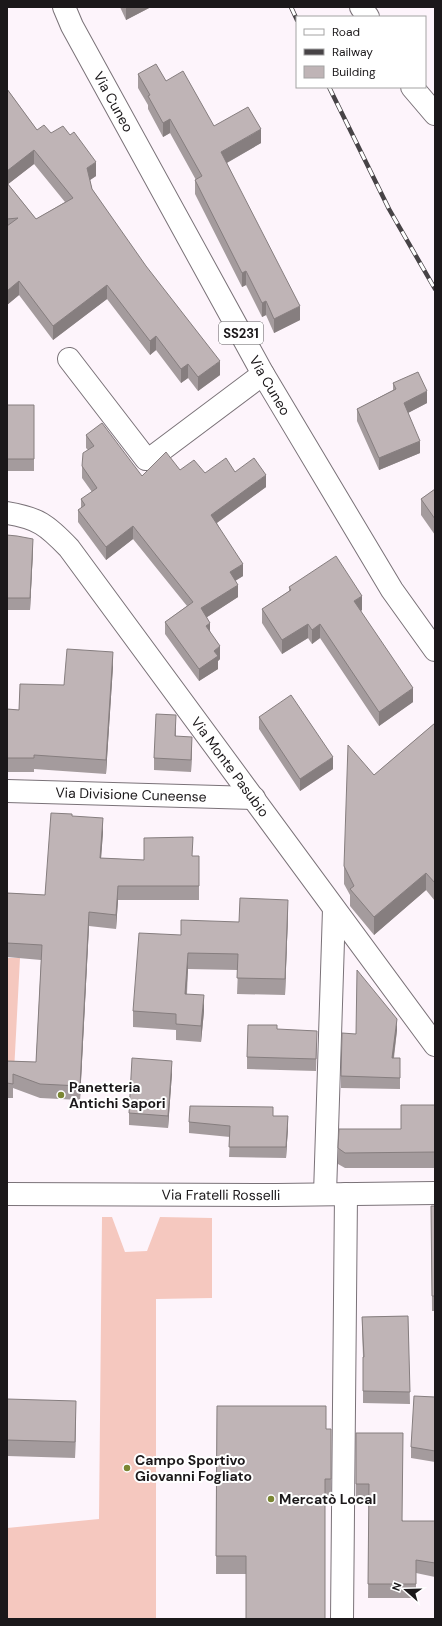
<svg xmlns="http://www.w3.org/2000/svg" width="442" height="1626" font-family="'DM Sans',sans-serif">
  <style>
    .pitch { fill: #f5c8bf }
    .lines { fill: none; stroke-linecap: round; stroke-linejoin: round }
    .minor-casing { stroke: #7a7278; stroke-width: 24 }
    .major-casing { stroke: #7a7278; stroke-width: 24 }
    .minor { stroke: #fff; stroke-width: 22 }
    .major { stroke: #fff; stroke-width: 22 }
    .rail-casing { stroke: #474346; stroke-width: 4.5 }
    .rail { stroke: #fff; stroke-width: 3; stroke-dasharray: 9; stroke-linecap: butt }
    .wall { fill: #a49b9d; fill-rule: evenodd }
    .shaded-wall { fill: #867e7f }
    .building { fill: #bfb4b6; stroke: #867e7f }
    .poi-dot { fill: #7b8633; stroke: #fff; stroke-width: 1.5 }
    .labels { text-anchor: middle; stroke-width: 4; stroke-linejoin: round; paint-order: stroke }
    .shield { fill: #fff; stroke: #5f5d5f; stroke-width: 1 }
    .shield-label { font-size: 13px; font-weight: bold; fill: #1b181a }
    .street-label { font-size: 14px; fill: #1b181a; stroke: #fff }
    .poi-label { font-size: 14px; font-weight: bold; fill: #1b181a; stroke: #fff; text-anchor: start }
  </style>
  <rect width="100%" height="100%" fill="#fdf4fb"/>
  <!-- pitch -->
  <path class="pitch" d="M7 958H20L14 1072H7Z
    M102 1217H112L125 1252 147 1251 160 1217 212 1218V1298L156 1299V1619H7V1528L99 1519Z"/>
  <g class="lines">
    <!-- minor casing -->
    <g class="minor-casing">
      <g id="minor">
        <path d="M69 359 146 459 151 458 263 374"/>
        <path id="s1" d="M7 513C38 518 47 525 69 548L435 1045"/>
        <path id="s2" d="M7 791 254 798"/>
        <path id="s3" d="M7 1194 276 1195 435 1193"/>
        <path d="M325 1194 334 909"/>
        <path d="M342 1619 346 1194"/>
      </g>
    </g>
    <!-- major casing -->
    <g class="major-casing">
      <g id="major">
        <path id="s4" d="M64 7 72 26 263 374 392 590 435 650"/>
        <path d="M361 7 368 17"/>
        <path d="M412 87 435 114"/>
      </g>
    </g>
    <!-- minor -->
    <use href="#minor" class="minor"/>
    <!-- major -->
    <use href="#major" class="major"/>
    <!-- rail casing -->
    <g class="rail-casing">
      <path id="rail" d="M291 7 297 20
        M329 87 389 209 435 289"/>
    </g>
    <!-- rail -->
    <use href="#rail" class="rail"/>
  </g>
  <!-- wall -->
  <path class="wall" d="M120 7H151L126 20Z
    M138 74 166 81 214 126 261 143 227 163 300 320 274 333 266 315 262 317 246 285 242 287 195 194V180H196L170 133 163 137 148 109V105L138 88Z
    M7 89 37 130 51 133 96 176 90 180 92 189 220 375 198 391 188 378 181 383 156 350 150 355 107 299 53 340 19 295 7 305ZM34 164 65 202 36 219 8 184Z
    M393 383 427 403 408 413 420 453 379 470 357 421V409L393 390Z
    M7 405H34V471H7Z
    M86 435 142 476 180 470 205 473 235 472 266 487 217 523 243 576 235 581 238 597 207 617 210 631 220 659 218 661V669L199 681 165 634V622L187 606 133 539 106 560 78 522V510L81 508V499L92 492 82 478V466L88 450 86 448Z
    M435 489V535L421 515V499Z
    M7 535 33 550 30 610H7Z
    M289 587 362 610 361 611 413 702 379 726 320 638 312 644 308 638 282 654 262 623V609L289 591Z
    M113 666 106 774 34 769V772H7V709L19 710 64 685Z
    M259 717 333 769 300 791 259 729Z
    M435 723V901L426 890 374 935 350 906V895L344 884V866L374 775Z
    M176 727V736L192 749 191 772 154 770V758Z
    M72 816 103 832 101 858 144 860 193 856H199V900H118L116 929 89 926 80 1100 40 1098 13 1088V1098H7V1061L36 1062 41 960 7 957V893L45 895Z
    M288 915 285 995 237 994 238 970 188 969 187 994 204 1011 201 1042 176 1040V1030L133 1027V1011L181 935 239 922Z
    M397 1030 394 1058H400V1089L341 1088V1076L356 1034Z
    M317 1043 316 1071 247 1069V1057Z
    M172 1073 168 1128 129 1125V1113Z
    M435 1105V1168H345L338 1164V1148L401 1129Z
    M273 1116 288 1127 286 1158 229 1157 230 1137 189 1133V1122Z
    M431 1206H435V1311H432Z
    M408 1316 410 1404 363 1403V1357L362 1329V1317Z
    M435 1397V1462L411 1458V1447Z
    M7 1399 76 1417 75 1458 7 1456Z
    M217 1406 326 1429 331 1446V1497H325L246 1574H216Z
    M356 1433 403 1521H435V1577L416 1573V1598H368L369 1498H356Z"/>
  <!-- shaded-wall -->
  <path class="shaded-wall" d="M126 7H151L126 20Z
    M170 119V133L163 137V123Z
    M261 129V143L221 166V152Z
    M34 150V164L7 185V171Z
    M96 162V176L87 182V168Z
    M246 271V285L242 287V273Z
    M19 281V295L7 305V291Z
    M107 285V299L53 340V326Z
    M266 301V315L262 317V303Z
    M300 306V320L274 333V319Z
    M156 336V350L150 355V341Z
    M220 361V375L198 391V377Z
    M188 364V378L181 383V369Z
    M427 391V403L404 415V403Z
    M420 441V453L379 470V458Z
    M266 475V487L211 527V515Z
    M133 526V539L106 560V547Z
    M33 539V550L30 610V598Z
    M243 564V576L230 584V572Z
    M238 585V597L201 621V608Z
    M362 596V610L354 616V601Z
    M210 623V635L206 626Z
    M308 624V638L282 654V640Z
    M320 624V638L312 644V630Z
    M220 646V659L218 661V669L199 681V669L214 651Z
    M113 652V666L106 774V760Z
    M413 688V702L379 726V712Z
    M192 737V749L191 772V760Z
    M333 757V769L300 791V779Z
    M103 818V832L100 872V858Z
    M426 873V890L374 935V917Z
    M118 886V900L116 929V915Z
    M288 900V915L285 995V979Z
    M89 912V926L80 1100V1086Z
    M188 953V969L185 1010V994Z
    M204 995V1011L201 1042V1026Z
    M397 1019V1030L392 1069V1058Z
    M172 1061V1073L168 1128V1116Z
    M288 1116V1127L286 1158V1147Z
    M76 1401V1417L75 1458V1442Z"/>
  <!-- building -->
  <path class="building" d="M156 64 166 81 183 71 214 126 248 107 261 129 221 152 300 306 274 319 266 301 262 303 246 271 242 273 195 180 202 176 170 119 163 123 148 96 150 95 138 74Z
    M7 89 37 130 44 125 51 133 63 126 70 135 74 132 96 162 87 168 92 189 146 266 220 361 198 377 188 364 181 369 156 336 150 341 107 285 53 326 19 281 7 291V226L18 218 7 219V183L36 219 73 198 34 150 7 171Z
    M418 372 427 391 404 403 420 441 379 458 357 409 396 389 393 383Z
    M7 405H34V459H7Z
    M102 423 142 476 166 452 180 470 194 460 205 473 226 458 235 472 254 458 266 475 211 515 243 564 230 572 238 585 201 608 210 623 206 626 220 646 214 651 218 656 199 669 165 622 193 602 133 526 106 547 78 510 85 505 81 499 97 488 82 466 83 453 94 446 86 435Z
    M435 489V519L421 499Z
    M7 535 17 536 33 539 30 598H7Z
    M336 556 362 596 354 601 413 688 379 712 320 624 312 630 308 624 282 640 262 609 291 590 289 587Z
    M67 649 113 652 106 760 34 755V758H7V709L19 710 20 684 64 685Z
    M291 695 333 757 300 779 259 717Z
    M156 714 176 715 175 736 192 737 191 760 154 758Z
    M435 723V883L426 873 374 917 350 889 354 886 344 866 348 745 374 775Z
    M51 813 72 814V816L103 818 100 858 144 860V838L193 837 192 856H199V886H118L116 915 89 912 80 1086 40 1084 13 1074V1084L7 1083V1061L36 1062 42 945 7 943V893L45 895Z
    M240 898 288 900 285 979 237 978 238 954 188 953 185 994 204 995 201 1026 176 1024V1014L133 1011 139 933 181 935V920L239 922Z
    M357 970 397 1019 392 1058H400V1078L341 1076 342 1033 356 1034Z
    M248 1025H277V1029L317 1031 316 1059 247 1057Z
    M132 1058 172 1061 168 1116 129 1113Z
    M401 1105H435V1152L345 1153 338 1148 339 1129H401Z
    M190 1106 273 1107V1116H288L286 1147H229L230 1126 189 1122Z
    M431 1206H435V1296H432Z
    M408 1316 410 1392 363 1391V1357H364L362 1317Z
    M414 1396 435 1397V1451L411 1447Z
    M7 1399 76 1401 75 1442 7 1440Z
    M217 1406H326V1429H331V1479H325V1619H246V1556H216Z
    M356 1433H403L402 1521H435V1563L416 1560V1584H368L369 1484H356Z"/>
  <!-- markers -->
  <g class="poi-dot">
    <circle cx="61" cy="1095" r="4"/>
    <circle cx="127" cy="1468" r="4"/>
    <circle cx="271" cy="1499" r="4"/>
  </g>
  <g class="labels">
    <!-- shield labels -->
    <rect class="shield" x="219" y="322" width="44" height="22" rx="3"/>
    <g class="shield-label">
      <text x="241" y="338">SS231</text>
    </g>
    <!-- street labels -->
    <g class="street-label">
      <text dy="5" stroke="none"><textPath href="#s4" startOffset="107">Via Cuneo</textPath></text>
      <text dy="5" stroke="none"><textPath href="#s4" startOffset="431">Via Cuneo</textPath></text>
      <text dy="5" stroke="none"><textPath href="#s1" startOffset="345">Via Monte Pasubio</textPath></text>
      <text dy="5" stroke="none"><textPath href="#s2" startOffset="124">Via Divisione Cuneense</textPath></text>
      <text dy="5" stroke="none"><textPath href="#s3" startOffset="214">Via Fratelli Rosselli</textPath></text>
    </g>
    <!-- poi labels -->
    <g class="poi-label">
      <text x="69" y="1092">Panetteria<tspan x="69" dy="16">Antichi Sapori</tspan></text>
      <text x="135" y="1465">Campo Sportivo<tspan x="135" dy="16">Giovanni Fogliato</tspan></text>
      <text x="279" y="1504">Mercatò Local</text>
    </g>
  </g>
  <!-- border -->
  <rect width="442" height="1626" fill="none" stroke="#1b181a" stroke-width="16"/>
  <!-- legend -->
  <rect x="296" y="16" width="130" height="72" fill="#ffffff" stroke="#a4a3a3"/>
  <rect x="304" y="29" width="20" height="6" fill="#ffffff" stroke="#a4a3a3"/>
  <text x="332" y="36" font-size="12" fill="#1b181a">Road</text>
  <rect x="304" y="49" width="20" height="6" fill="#474346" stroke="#a4a3a3"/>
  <text x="332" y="56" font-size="12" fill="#1b181a">Railway</text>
  <rect x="304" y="66" width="20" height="12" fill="#bfb4b6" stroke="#a4a3a3"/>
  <text x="332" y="76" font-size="12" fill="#1b181a">Building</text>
  <!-- north arrow -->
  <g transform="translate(406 1590) rotate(290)" stroke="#ffffff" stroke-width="3" paint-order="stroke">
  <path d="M0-3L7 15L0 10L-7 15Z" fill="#1b181a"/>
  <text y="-6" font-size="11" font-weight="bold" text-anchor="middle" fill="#1b181a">N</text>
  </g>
</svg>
